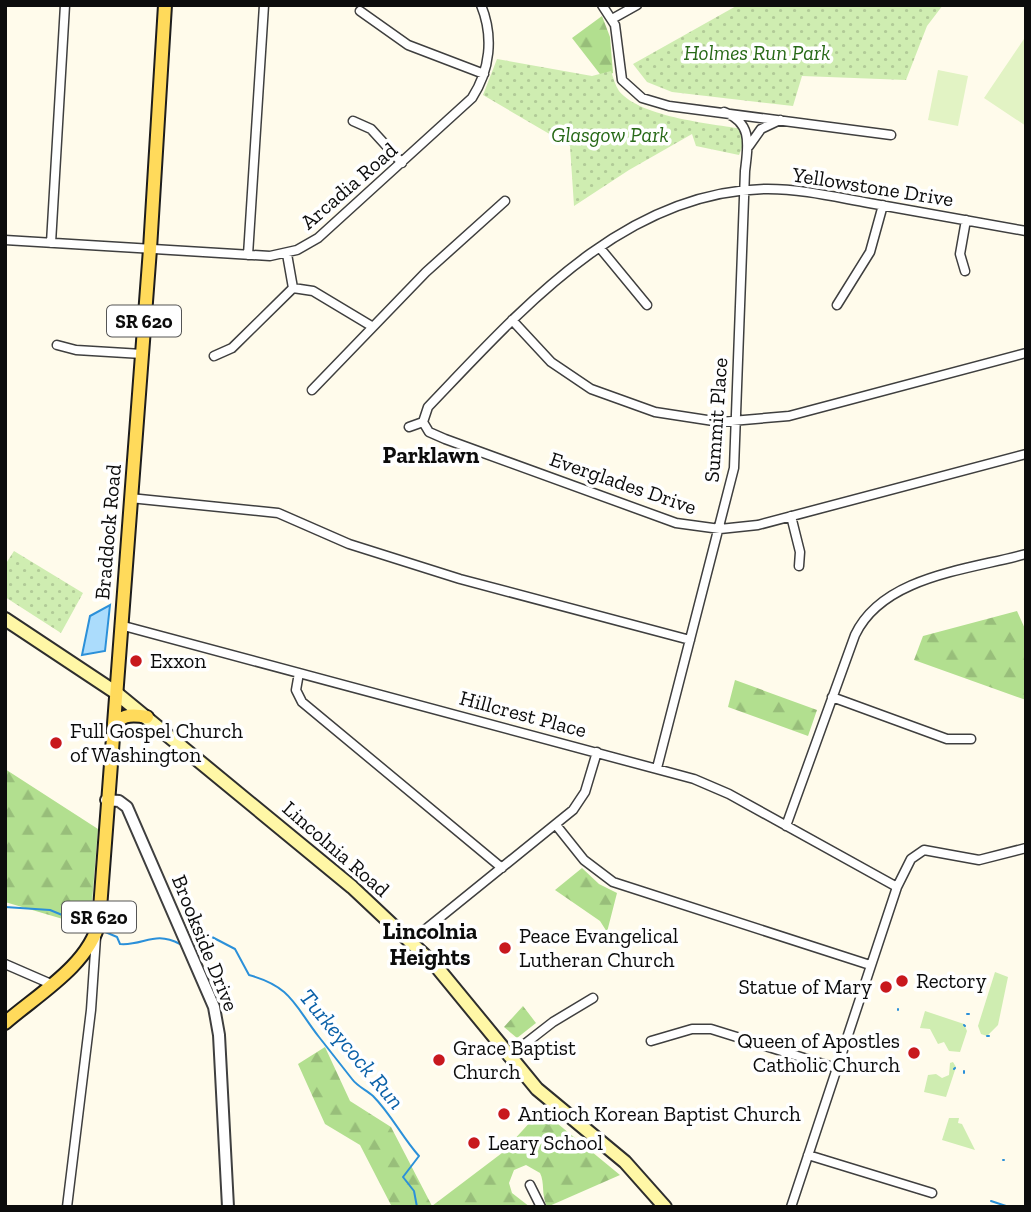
<svg xmlns="http://www.w3.org/2000/svg" width="1031" height="1212" font-family="'Zilla Slab',serif">
  <style>
    .grass { fill: #cfedb1 }
    .forest { fill: url(#forest-firs) }
    .park { fill: url(#park-dots) }
    .pitch { fill: #e2f3c4 }
    .water { fill: #abdcfc; stroke: #2b90d9; stroke-width: 2 }
    .lines { fill: none; stroke-linecap: round; stroke-linejoin: round }
    .stream { stroke: #2b90d9; stroke-width: 2 }
    .minor-casing { stroke: #3f3f3f; stroke-width: 11 }
    .tertiary-casing { stroke: #3f3f3f; stroke-width: 14 }
    .secondary-casing { stroke: #2e2e2e; stroke-width: 16 }
    .primary-casing { stroke: #1d1d1d; stroke-width: 16 }
    .minor { stroke: #fff; stroke-width: 8 }
    .tertiary { stroke: #fff; stroke-width: 10 }
    .secondary { stroke: #fff7a6; stroke-width: 12 }
    .primary { stroke: #ffda5b; stroke-width: 12 }
    .poi-dot { fill: #c8181d; stroke: #fff; stroke-width: 2.5 }
    .labels { text-anchor: middle; stroke-width: 7; stroke-linejoin: round; paint-order: stroke }
    .shield { fill: #fff; stroke: #555; stroke-width: 2 }
    .shield-label { font-size: 19px; font-weight: bold; fill: #0c0c0c }
    .park-label { font-size: 21px; font-style: italic; fill: #276917; stroke: #fff }
    .street-label { font-size: 21px; fill: #0c0c0c; stroke: #fff }
    .poi-label { font-size: 21px; fill: #0c0c0c; stroke: #fff; text-anchor: start }
    .neighbourhood-label { font-size: 23px; font-weight: bold; fill: #0c0c0c; stroke: #fff }
    .water-label { font-size: 23px; font-style: italic; fill: #0b61a8; stroke: #fff }
  </style>
  <defs>
    <pattern id="forest-firs" width="22" height="20" patternUnits="userSpaceOnUse" patternTransform="scale(1.75)"><rect width="22" height="20" fill="#b2df8f"/><path d="M5 1l3.5 6h-7zM16 11l3.5 6h-7z" fill="#98be7a"/></pattern>
    <pattern id="park-dots" width="8" height="8" patternUnits="userSpaceOnUse" patternTransform="scale(1.75)"><rect width="8" height="8" fill="#cfedb1"/><path d="M2 2h.1M6 6h.1" fill="none" stroke="#b1ca97" stroke-width="1.8" stroke-linecap="round"/></pattern>
  </defs>
  <rect width="100%" height="100%" fill="#fffbeb"/>
  <!-- grass -->
  <path class="grass" d="M995 972 1008 977 998 1025 987 1036 981 1034 978 1026Z
    M925 1011 964 1024 967 1031 960 1052 949 1051 944 1042 938 1044 930 1029 920 1028Z
    M950 1063 953 1062 956 1067 946 1097 924 1092 928 1075 936 1074 942 1078 949 1075Z
    M949 1118H959L958 1123 962 1124 975 1150 942 1140Z"/>
  <!-- forest -->
  <path class="forest" d="M602 16 610 37 613 73 603 78 572 38Z
    M1017 611 1026 631V700L914 660 923 636Z
    M735 680 817 710 808 736 728 707Z
    M5 769 98 829 90 927 5 902Z
    M582 868 599 884 617 893 607 932 600 921 555 890Z
    M523 1006 536 1023 517 1038 504 1027Z
    M325 1047 350 1101 391 1127 432 1206 502 1153 541 1110 620 1175 547 1207C541 1194 545 1183 540 1173L526 1165 514 1170 509 1183 512 1193 530 1207H392L360 1145 325 1124 298 1064Z"/>
  <!-- park -->
  <path class="park" d="M738 5H943L927 26 906 80 802 76 793 106 672 92 647 82 633 64Z
    M497 59 592 76 611 71C613 77 615 85 619 91 641 118 715 124 749 130L739 155 696 146 692 134 629 170 574 206 570 146 483 95Z
    M14 551 83 593 61 633 5 597V565Z"/>
  <!-- pitch -->
  <path class="pitch" d="M1026 36V126L984 98Z
    M938 70 968 76 958 126 928 120Z"/>
  <!-- water -->
  <path class="water" d="M110 605 105 651 82 655 90 616Z"/>
  <g class="lines">
    <!-- stream -->
    <path class="stream" d="M5 907 50 910 89 926
      M103 931 117 937 120 944C144 946 154 930 180 944
      M212 937 235 949 249 975C292 987 294 1005 319 1037 330 1051 341 1065 352 1079 357 1086 366 1090 373 1096 391 1114 402 1137 419 1156L403 1177 414 1191 417 1207
      M898 1010V1009
      M967 1014H969
      M964 1025 965 1026
      M987 1036H989
      M885 1068V1069
      M954 1069 955 1068
      M964 1073V1071
      M1003 1160H1004
      M991 1201 1009 1207"/>
    <!-- minor casing -->
    <g class="minor-casing">
      <path id="minor" d="M602 5 615 25 622 80 642 98 669 106 891 135
        M360 11 408 45 484 74
        M612 19 637 5
        M353 121 371 129 402 163
        M749 146 761 129 780 120
        M5 240 270 256 297 250 318 238 472 98C490 70 494 37 481 5
        M51 243 65 5
        M600 248 647 305
        M287 254 293 288
        M248 255 264 5
        M965 271 960 254 966 220
        M293 288 313 291 373 327
        M837 305 870 252 883 205
        M512 320 551 362 591 389 655 412 720 422 789 416 1026 353
        M57 345 76 350 142 354
        M214 356 232 348 293 288
        M312 390 426 272 505 201
        M423 422 428 407C520 311 624 190 768 189 802 189 835 197 869 203 921 212 973 222 1026 231
        M423 422 429 432 445 439 676 523 720 529 758 525 1026 454
        M409 427 423 422
        M130 498 278 513 349 544 460 579 690 640
        M791 516 800 552 799 566
        M120 625 694 779 729 794 897 887
        M299 673 296 690 302 702 502 868
        M832 697 947 739H971
        M657 768 734 468 745 171C748 145 753 123 724 112
        M556 825 584 860 613 882 870 965
        M786 826 855 635C883 576 968 570 1026 554
        M411 941 573 810 585 792 597 752
        M5 964 51 984
        M651 1041 692 1029H711L836 1068
        M508 1057 553 1022 593 998
        M808 1155 932 1193
        M530 1185 541 1207
        M67 1207 91 1010 96 937
        M791 1207 897 887 911 859 924 850 979 860 1026 848"/>
    </g>
    <!-- tertiary casing -->
    <g class="tertiary-casing">
      <path id="tertiary" d="M106 800 119 801 127 807 214 1007 219 1035 228 1207"/>
    </g>
    <!-- secondary casing -->
    <g class="secondary-casing">
      <path id="secondary" d="M5 619 115 692 352 887 436 966 537 1089 625 1162 665 1207"/>
    </g>
    <!-- primary casing -->
    <g class="primary-casing">
      <path id="primary" d="M113 732C117 714 131 714 147 717
        M5 1023C37 995 89 965 99 922L150 249 165 5"/>
    </g>
    <!-- minor -->
    <use href="#minor" class="minor"/>
    <!-- tertiary -->
    <use href="#tertiary" class="tertiary"/>
    <!-- secondary -->
    <use href="#secondary" class="secondary"/>
    <!-- primary -->
    <use href="#primary" class="primary"/>
  </g>
  <!-- markers -->
  <g class="poi-dot">
    <circle cx="136" cy="661" r="7"/>
    <circle cx="56" cy="743" r="7"/>
    <circle cx="505" cy="948" r="7"/>
    <circle cx="902" cy="981" r="7"/>
    <circle cx="886" cy="987" r="7"/>
    <circle cx="914" cy="1053" r="7"/>
    <circle cx="439" cy="1060" r="7"/>
    <circle cx="504" cy="1114" r="7"/>
    <circle cx="474" cy="1143" r="7"/>
  </g>
  <g class="labels">
    <!-- shield labels -->
    <g class="shield">
      <rect x="107" y="305.5" width="74" height="31" rx="5"/>
      <rect x="62" y="901.5" width="74" height="31" rx="5"/>
    </g>
    <g class="shield-label">
      <text x="144" y="328">SR 620</text>
      <text x="99" y="924">SR 620</text>
    </g>
    <!-- park labels -->
    <g class="park-label">
      <text x="757" y="60">Holmes Run Park</text>
      <text x="610" y="142">Glasgow Park</text>
    </g>
    <!-- street labels -->
    <g class="street-label">
      <text transform="translate(349 186) rotate(-41)" y="7">Arcadia Road</text>
      <text transform="translate(873 187) rotate(9)" y="7">Yellowstone Drive</text>
      <text transform="translate(716 420) rotate(-86)" y="7">Summit Place</text>
      <text transform="translate(623 483) rotate(19)" y="7">Everglades Drive</text>
      <text transform="translate(108 532) rotate(-85)" y="7">Braddock Road</text>
      <text transform="translate(523 714) rotate(15)" y="7">Hillcrest Place</text>
      <text transform="translate(336 849) rotate(41)" y="7">Lincolnia Road</text>
      <text transform="translate(205 943) rotate(68)" y="7">Brookside Drive</text>
    </g>
    <!-- poi labels -->
    <g class="poi-label">
      <text x="150" y="668">Exxon</text>
      <text x="70" y="738">Full Gospel Church<tspan x="70" dy="24">of Washington</tspan></text>
      <text x="519" y="943">Peace Evangelical<tspan x="519" dy="24">Lutheran Church</tspan></text>
      <text x="916" y="988">Rectory</text>
      <text x="872" y="994" text-anchor="end">Statue of Mary</text>
      <text x="900" y="1048" text-anchor="end">Queen of Apostles<tspan x="900" dy="24">Catholic Church</tspan></text>
      <text x="453" y="1055">Grace Baptist<tspan x="453" dy="24">Church</tspan></text>
      <text x="518" y="1121">Antioch Korean Baptist Church</text>
      <text x="488" y="1150">Leary School</text>
    </g>
    <!-- neighbourhood labels -->
    <g class="neighbourhood-label">
      <text x="431" y="463">Parklawn</text>
      <text x="430" y="939">Lincolnia<tspan x="430" dy="26">Heights</tspan></text>
    </g>
    <!-- water labels -->
    <g class="water-label">
      <text transform="translate(352 1049) rotate(50)" y="8">Turkeycock Run</text>
    </g>
  </g>
  <!-- border -->
  <rect width="1031" height="1212" fill="none" stroke="#0c0c0c" stroke-width="14"/>
</svg>
